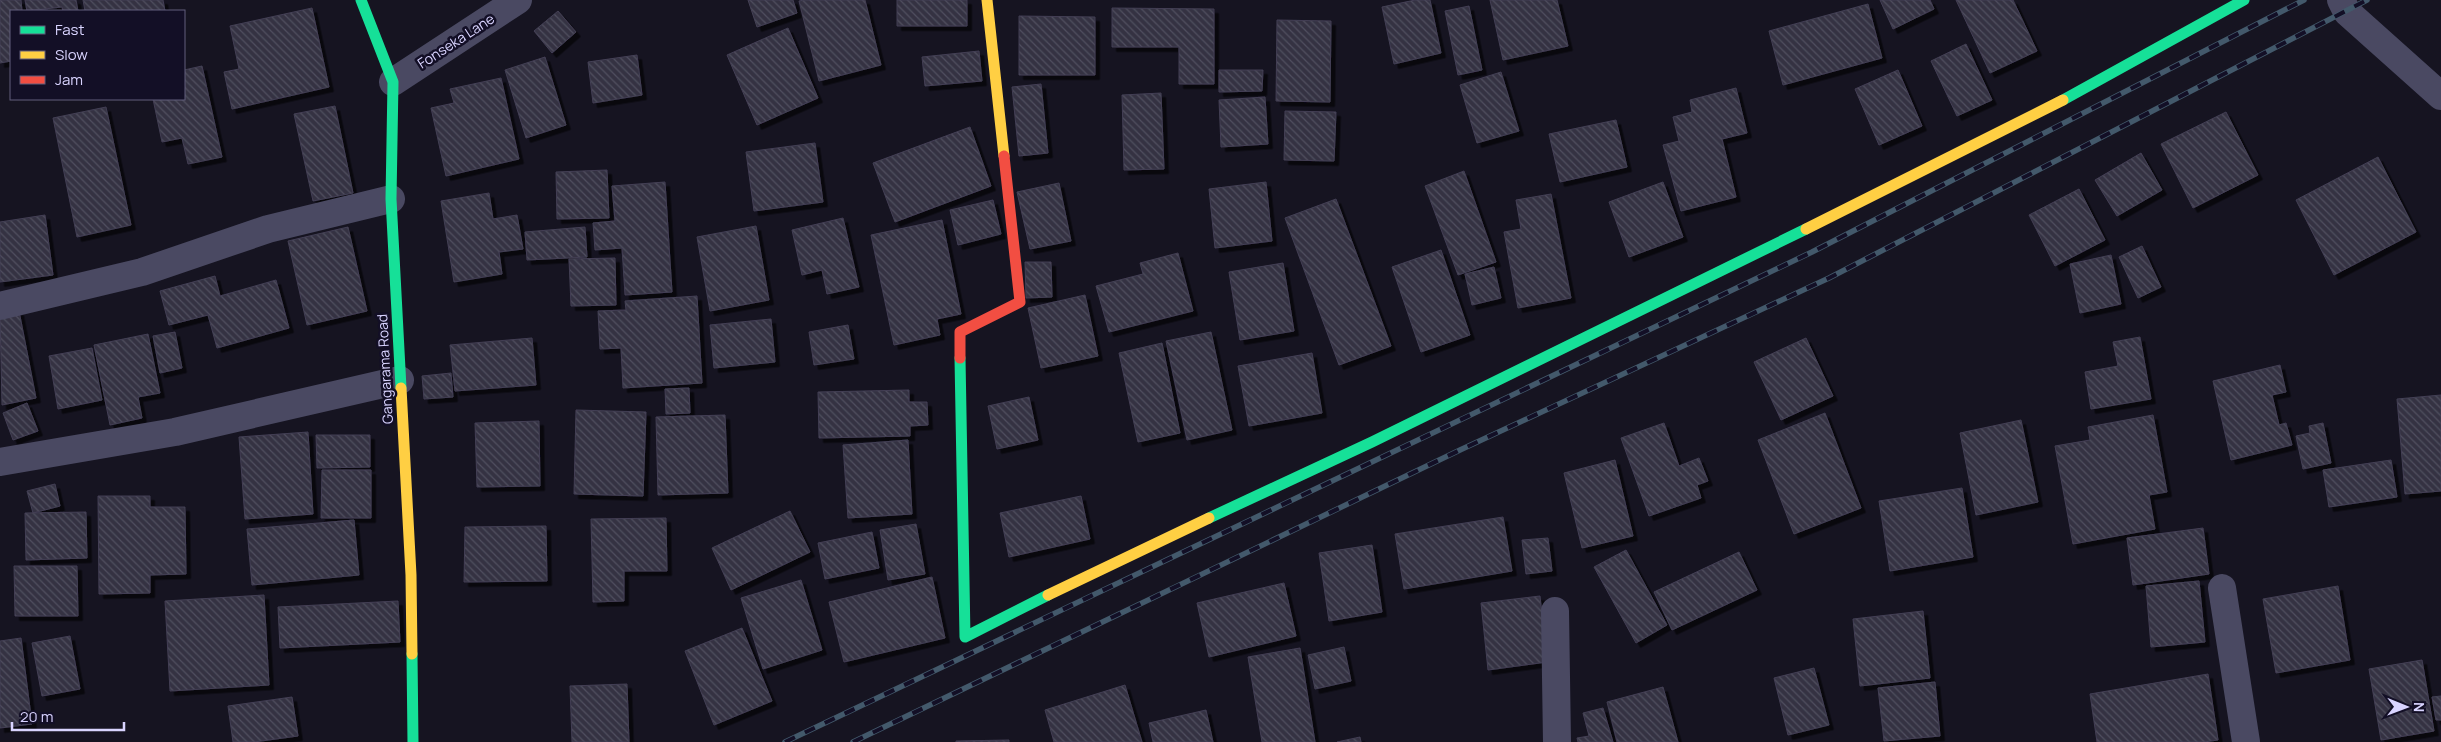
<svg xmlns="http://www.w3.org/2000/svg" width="2441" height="742" font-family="Manrope,sans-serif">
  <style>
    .building { fill: url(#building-back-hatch); stroke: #433f54; filter: url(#shadow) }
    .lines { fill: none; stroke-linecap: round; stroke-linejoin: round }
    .street { stroke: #4a4962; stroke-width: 28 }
    .fast { stroke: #16e098; stroke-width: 11 }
    .slow { stroke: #ffcf43; stroke-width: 11 }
    .jam { stroke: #f24e42; stroke-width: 11 }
    .rail-casing { stroke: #43596b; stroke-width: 5.5 }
    .rail { stroke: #130f26; stroke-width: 4; stroke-dasharray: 11; stroke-linecap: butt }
    .labels { text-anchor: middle; stroke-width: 5; stroke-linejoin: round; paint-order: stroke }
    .street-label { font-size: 14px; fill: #d9d4ff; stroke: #130f26 }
  </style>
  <defs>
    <pattern id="building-back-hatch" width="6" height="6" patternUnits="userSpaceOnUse" patternTransform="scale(1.25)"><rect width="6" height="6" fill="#343243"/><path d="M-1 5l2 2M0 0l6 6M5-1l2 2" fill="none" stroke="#514f5f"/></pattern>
    <filter id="shadow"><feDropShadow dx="4.5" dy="4.5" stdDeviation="0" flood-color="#0009"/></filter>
  </defs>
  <rect width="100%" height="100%" fill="#161421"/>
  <!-- building -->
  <path class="building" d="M0 0H21L22 11H11V61L0 63Z
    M25 0H76L78 11H63L62 7 27 11Z
    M83 0H163L165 11H85Z
    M748 0H793L797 13 757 27Z
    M804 0H865L881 65 819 81 799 1Z
    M897 0H967V26H897Z
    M1415 0H1430L1441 53 1394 64 1382 7Z
    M1490 0H1557L1568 46 1503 60Z
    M1880 0H1930L1934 9 1893 29Z
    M1956 0H2013L2037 51 1990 73Z
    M1868 4 1882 58 1783 85 1769 31Z
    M1469 6 1482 70 1458 75 1445 11Z
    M312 8 329 87 232 109 224 72 239 69 230 26Z
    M1112 8 1214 9V84H1179V47H1112Z
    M558 11 576 32 552 53 534 31Z
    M1019 16 1095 17V75H1019Z
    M1277 20 1331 21 1330 102 1276 101Z
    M788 28 818 98 757 125 727 55Z
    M1966 44 1992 100 1957 116 1931 61Z
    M979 51 982 81 925 86 922 57Z
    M637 55 642 95 593 103 588 62Z
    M545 57 566 125 526 138 505 70Z
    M202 66 222 157 188 164 182 138 162 142 153 99H184V70Z
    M1219 70H1263L1262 91 1219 92Z
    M1898 70 1922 126 1879 145 1855 89Z
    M1501 72 1519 131 1477 143 1460 85Z
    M501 78 519 159 446 176 431 108 454 103 450 89Z
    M1041 84 1048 153 1019 156 1012 87Z
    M1736 88 1747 133 1722 139 1736 197 1681 211 1663 145 1679 141 1673 117 1692 112 1690 100Z
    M1161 93 1164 169 1124 170 1122 95Z
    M1265 97 1268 144 1221 147 1219 100Z
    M335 106 353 193 313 201 294 114Z
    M106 107 131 225 77 237 53 118Z
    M1285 111 1336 112 1334 161 1284 160Z
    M2226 112 2258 175 2193 208 2161 144Z
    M1616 120 1627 167 1560 182 1549 134Z
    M970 127 991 186 895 222 873 163Z
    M815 143 823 202 754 211 746 152Z
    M2141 153 2162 190 2117 216 2095 180Z
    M2378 157 2416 232 2334 275 2296 200Z
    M607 170 609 218 557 219 556 172Z
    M1464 171 1496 262 1458 275 1425 186Z
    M665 182 672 292 625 295 622 248 595 250 593 223 615 221 612 186Z
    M1266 182 1272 241 1215 248 1209 189Z
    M1663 182 1683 237 1629 257 1609 202Z
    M1059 183 1071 241 1030 249 1017 192Z
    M2079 189 2105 240 2055 266 2029 215Z
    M489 193 493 219 517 215 523 249 499 252 502 274 454 282 441 201Z
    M1551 194 1571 298 1518 308 1504 232 1521 229 1516 200Z
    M1336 199 1391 346 1339 365 1285 218Z
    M993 200 1001 234 958 245 950 210Z
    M45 215 53 275 0 282V222Z
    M843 218 859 287 827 294 822 270 802 275 792 230Z
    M942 220 961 314 937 319 940 335 894 345 871 235Z
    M756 226 769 300 710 311 697 237Z
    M348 227 367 311 307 325 288 241Z
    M585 227 587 257 527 260 525 232Z
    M2142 246 2161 287 2138 298 2119 257Z
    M1441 250 1470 335 1421 352 1392 267Z
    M1178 253 1193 311 1109 332 1096 286 1143 274 1140 263Z
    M2111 255 2121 304 2080 313 2070 264Z
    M615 258 616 305 571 306 569 259Z
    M1025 262H1051L1052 297 1026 298Z
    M1283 263 1294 331 1240 340 1229 272Z
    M1494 267 1501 298 1472 305 1465 274Z
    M215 276 220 296 276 280 289 328 217 348 208 315 169 325 160 291Z
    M1085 295 1098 356 1041 368 1028 308Z
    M697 296 702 383 623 388 621 348 600 349 598 311 626 310 625 301Z
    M19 311 36 398 2 405 0 315Z
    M771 319 775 362 714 368 710 325Z
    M848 325 854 359 814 365 809 332Z
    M175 332 182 368 160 373 153 336Z
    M1211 332 1232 430 1187 440 1166 341Z
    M148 334 160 393 138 397 142 418 110 425 94 345Z
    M2140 337 2151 399 2091 409 2085 372 2118 366 2113 342Z
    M532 338 536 385 455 391 450 345Z
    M1806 338 1833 396 1781 420 1754 362Z
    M1162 343 1180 433 1138 442 1119 353Z
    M92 348 102 400 58 409 49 356Z
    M1312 353 1322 413 1249 426 1238 366Z
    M2280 365 2286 392 2272 395 2279 425 2286 423 2292 445 2231 460 2213 381Z
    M451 373 453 397 424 399 422 376Z
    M689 388 690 413 666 414 665 389Z
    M909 390V402H927L928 425 910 426V436L819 438 818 392Z
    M2441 395V491L2405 494 2397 399Z
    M1029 397 1038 440 997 449 988 406Z
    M27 403 38 431 13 440 3 413Z
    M576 410 646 412 643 496 574 494Z
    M1825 413 1861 508 1794 534 1758 440Z
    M725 415 728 493 658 495 656 417Z
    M2153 415 2167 492 2149 495 2155 529 2073 544 2055 446 2090 440 2088 427Z
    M2021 420 2038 502 1976 515 1960 433Z
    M539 421 540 486 477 487 475 423Z
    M1664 423 1679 466 1699 458 1708 481 1697 485 1701 498 1649 516 1621 438Z
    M2323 423 2331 463 2303 469 2296 436 2310 433 2309 426Z
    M308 432 313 514 245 519 239 437Z
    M316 435H370V467L317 468Z
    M908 440 912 514 848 518 843 445Z
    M1615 460 1633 536 1582 548 1564 473Z
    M2391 460 2397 497 2329 507 2323 470Z
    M322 470H371V518H321Z
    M55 484 60 506 33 513 27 491Z
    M1962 488 1973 557 1890 571 1879 501Z
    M98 496H150V507H185L186 574 150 575V593L99 594Z
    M1081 496 1090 539 1009 557 1000 513Z
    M790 511 810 552 731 590 712 548Z
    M86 512 87 558 26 560 25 513Z
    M1503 517 1512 571 1404 589 1395 534Z
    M666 518 667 571H624V601L593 602 591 519Z
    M354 520 359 575 252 585 247 529Z
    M916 524 925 574 888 580 880 530Z
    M546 526 547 581 464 582 465 527Z
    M2203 528 2209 574 2133 585 2127 538Z
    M872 532 879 568 825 579 818 543Z
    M1548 538 1552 571 1526 574 1522 540Z
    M1372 545 1382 612 1329 621 1319 553Z
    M1626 550 1667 625 1636 643 1594 567Z
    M1739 552 1757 590 1672 630 1654 592Z
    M14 566H77L78 616H15Z
    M932 577 945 638 844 662 829 602Z
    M801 580 822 650 763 669 741 598Z
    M2199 581 2205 642 2151 647 2146 586Z
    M1284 583 1296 636 1209 657 1197 603Z
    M2338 586 2350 660 2276 673 2263 599Z
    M264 595 269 685 170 691 165 601Z
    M1540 596 1547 662 1488 670 1481 603Z
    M398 601 400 642 280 648 278 607Z
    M1923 611 1930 678 1860 686 1853 619Z
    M742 628 772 701 714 725 685 651Z
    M70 636 80 689 42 696 32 643Z
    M21 638 32 724 0 728V641Z
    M1344 647 1351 681 1315 689 1308 655Z
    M1300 648 1315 742H1262L1248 657Z
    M2422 660 2434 731 2381 740 2369 669Z
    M1814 668 1829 725 1788 735 1774 678Z
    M2208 674 2218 740 2204 742H2097L2090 694Z
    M1935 682 1940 736 1884 741 1878 688Z
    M627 684 629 742H572L570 686Z
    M1125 685 1142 742H1054L1045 710Z
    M1663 687 1678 742H1617L1607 702Z
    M2441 696V720H2436L2432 697Z
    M292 697 298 736 254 742H233L228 706Z
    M1603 708 1613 742H1578L1577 738 1589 736 1583 713Z
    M1206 710 1213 742H1153L1149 723Z
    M1360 737 1361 742H1337Z
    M1009 740V742H956V741Z"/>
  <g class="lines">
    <!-- street -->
    <path class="street" d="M2341 0 2347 12 2441 96
      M393 82 518 0
      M0 306 142 272 268 229 391 199
      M0 462 175 432 400 380
      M2222 588 2246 742
      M1555 611 1557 742"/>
    <!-- fast -->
    <path class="fast" d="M361 0 393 82 391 199 401 388
      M2063 100 2244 0
      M960 358 965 637 1048 595
      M1209 518 1372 442 1806 229
      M412 654 413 742"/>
    <!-- slow -->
    <path class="slow" d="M987 0 1004 156
      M1806 229 2063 100
      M401 388 411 575 412 654
      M1048 595 1209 518"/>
    <!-- jam -->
    <path class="jam" d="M960 358V332L1020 302 1004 156"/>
    <!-- rail casing -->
    <g class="rail-casing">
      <path id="rail" d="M785 742 1812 252 2304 0
        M853 742 1460 450 1829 278 2367 0"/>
    </g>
    <!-- rail -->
    <use href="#rail" class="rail"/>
  </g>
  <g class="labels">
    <!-- street labels -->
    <g class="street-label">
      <text transform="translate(456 41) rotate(-33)" y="5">Fonseka Lane</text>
      <text transform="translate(385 369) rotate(-93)" y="5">Gangarama Road</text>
    </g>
  </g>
  <!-- legend -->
  <rect x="10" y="10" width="175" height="90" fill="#130f26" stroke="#625e7d"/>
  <rect x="20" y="26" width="25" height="8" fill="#16e098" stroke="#625e7d"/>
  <text x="55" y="35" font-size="15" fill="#d9d4ff">Fast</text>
  <rect x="20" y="51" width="25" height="8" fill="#ffcf43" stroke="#625e7d"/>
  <text x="55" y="60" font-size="15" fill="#d9d4ff">Slow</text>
  <rect x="20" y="76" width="25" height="8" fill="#f24e42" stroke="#625e7d"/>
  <text x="55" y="85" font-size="15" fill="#d9d4ff">Jam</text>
  <!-- north arrow -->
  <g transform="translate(2406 707) rotate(91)" stroke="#130f26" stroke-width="4" paint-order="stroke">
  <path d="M0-4L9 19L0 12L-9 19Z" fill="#d9d4ff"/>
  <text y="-8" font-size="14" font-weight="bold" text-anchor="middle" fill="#d9d4ff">N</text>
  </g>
  <!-- scale -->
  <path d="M12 722v8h112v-8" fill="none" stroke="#d9d4ff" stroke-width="2.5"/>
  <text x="20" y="722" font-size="15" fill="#d9d4ff" stroke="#130f26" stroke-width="4" paint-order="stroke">20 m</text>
</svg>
